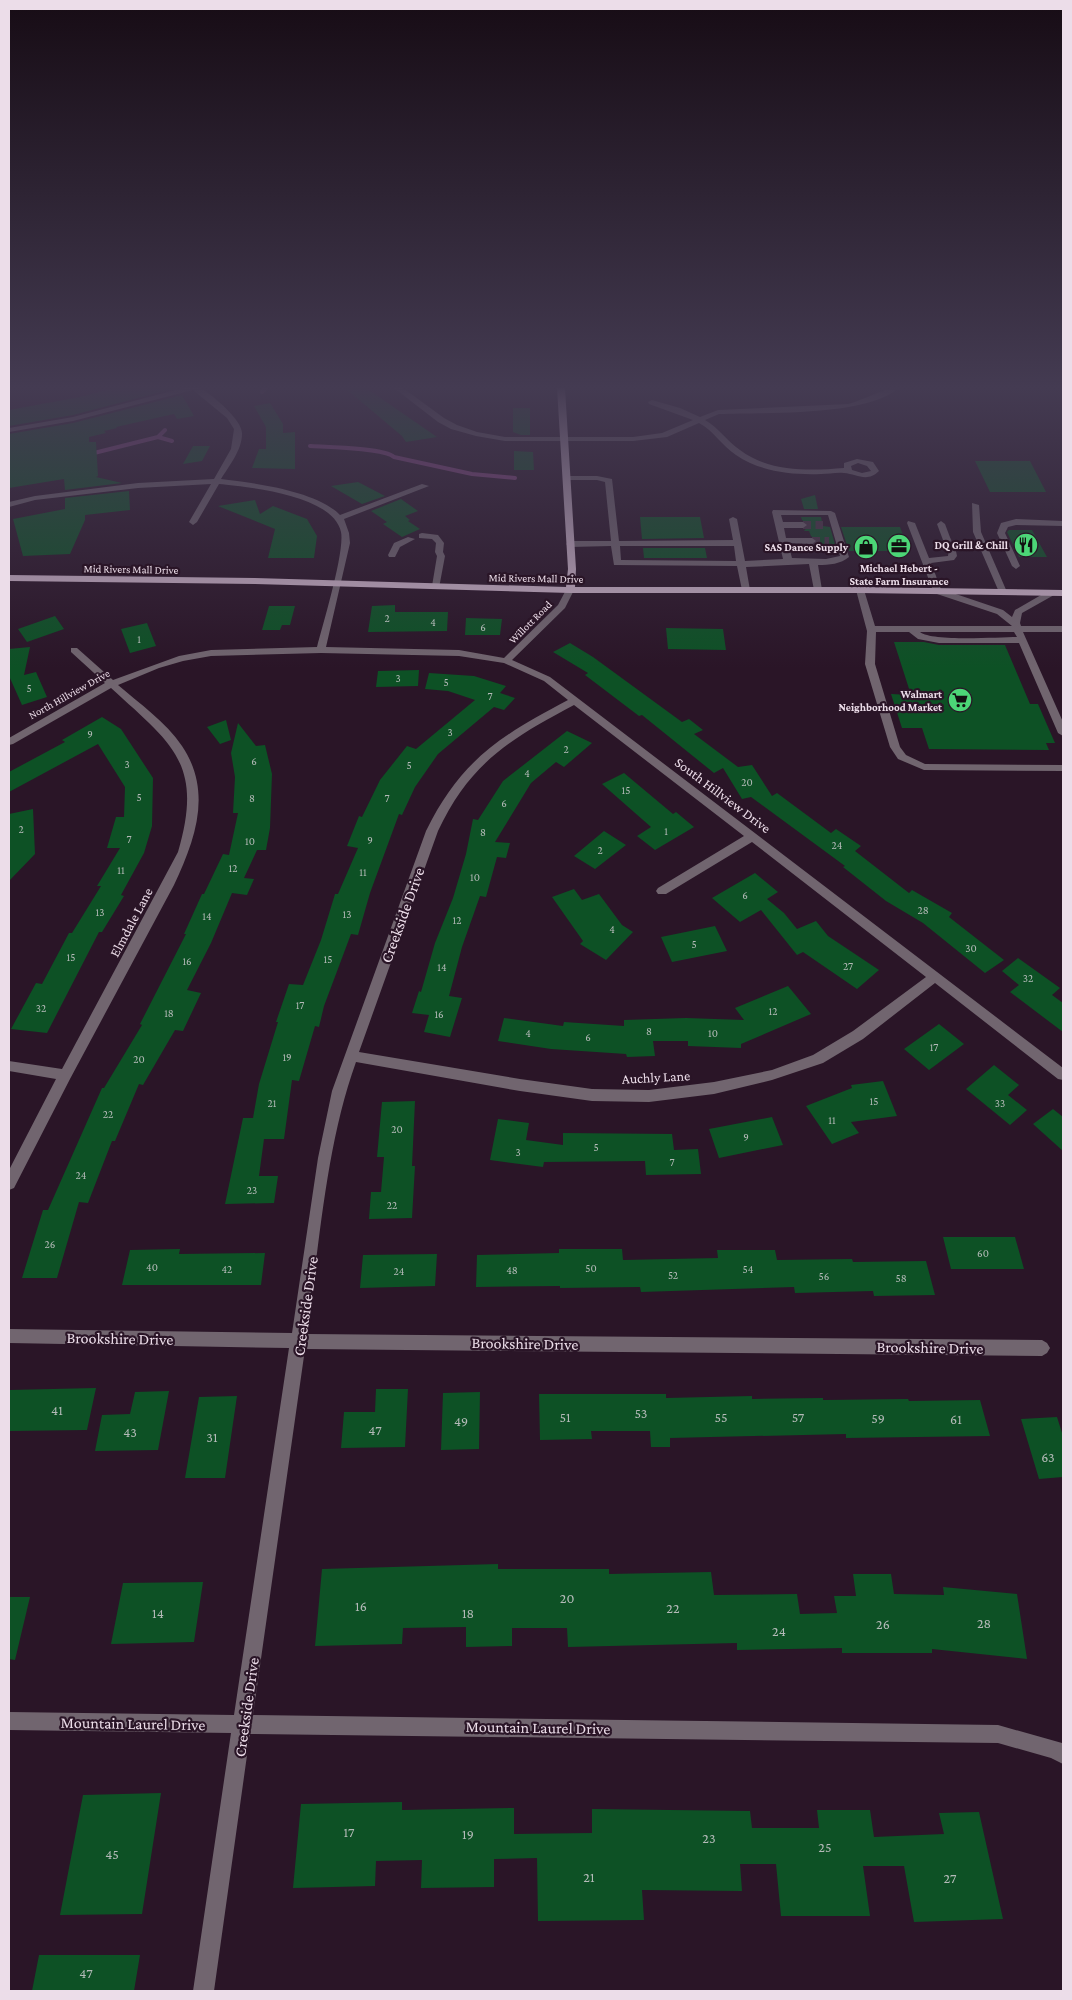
<svg xmlns="http://www.w3.org/2000/svg" width="1072" height="2000" font-family="'Crimson Pro',serif">
  <style>
    .lines { fill: none; stroke-linecap: round; stroke-linejoin: round }
    .stream { stroke: #894682; stroke-width: 4 }
    .building { fill: #0d5125 }
    .minor-tunnel { stroke: #473344; stroke-width: 8; stroke-dasharray: 8 4.5; stroke-linecap: butt }
    .minor { fill: #71656f; fill-rule: evenodd }
    .major { fill: #c7afc3; fill-rule: evenodd }
    .labels { text-anchor: middle; stroke-width: 4.5; stroke-linejoin: round; paint-order: stroke }
    .far-poi-label { font-size: 11px; font-weight: bold; fill: #ecdde9; stroke: #2a1527; text-anchor: end }
    .far-street-label { font-size: 11px; fill: #ecdde9; stroke: #2a1527 }
    .number-label { font-size: 11px; fill: #b4bab8 }
    .street-label { font-size: 14px; fill: #ecdde9; stroke: #2a1527 }
    .near-number-label { font-size: 14px; fill: #b4bab8 }
    .near-street-label { font-size: 16px; fill: #ecdde9; stroke: #2a1527 }
  </style>
  <rect width="100%" height="100%" fill="#2a1527"/>
  <g class="lines">
    <!-- stream -->
    <path class="stream" d="M262 392 266 388
      M158 437 165 430
      M310 446C325 447 385 448 394 457L472 474 515 478
      M90 454 158 437 172 441"/>
  </g>
  <!-- building -->
  <path class="building" d="M114 388H176L73 415 9 426V410L80 397Z
    M345 388H366L437 437 406 442 402 436Z
    M182 395 194 416 177 419 174 414 116 427 117 428 104 431 106 433 89 437V442H96L98 476 96 477 122 483 65 490 64 479 9 488V434L73 423Z
    M270 403 283 424V433L295 432V469L252 468 259 449H266V427L254 406Z
    M513 408H530V435H521L513 432Z
    M193 446H210L202 461 183 464Z
    M514 451 533 452 534 470H514Z
    M975 461H1030L1046 492H990Z
    M358 482 362 484 385 496 362 504 331 486Z
    M129 491 130 510 85 515V520L70 554 23 556 13 519 65 509V498Z
    M815 495 818 509H804L801 499Z
    M401 499 418 511 405 516 410 520 408 521 420 529 402 537 383 524 387 522 371 511Z
    M255 500 260 514 273 506 307 519 317 536 314 558H268L275 529 218 506Z
    M640 517H700L704 538 642 539Z
    M801 517H821L823 526 830 527 837 551 815 552 813 545 818 541 811 536 809 531H804L809 525 802 520Z
    M841 527H900L909 551H849Z
    M1009 530H1032L1047 557H1019L1007 532Z
    M643 548H705L707 558H644Z
    M395 605V612H448L447 631 368 632 372 606Z
    M269 606H295L290 625H282L280 630H262Z
    M55 616 64 629 27 642 18 629Z
    M466 618 502 619 500 635H465Z
    M147 623 156 646 130 653 121 629Z
    M666 628 723 629 726 650 668 649Z
    M894 642H924L939 645H1005L1030 704H1038L1055 743H1046L1049 750 929 749 922 728H902L891 694 911 695Z
    M570 643 593 657 682 722 689 719 703 730 694 734 738 767 752 765 772 796 777 793 831 833 836 829 861 846 855 851 909 893 912 890 952 913 949 917 1004 960 985 973 923 923 886 901 843 867 845 866 751 797 742 799 723 768 714 773 642 715 639 716 585 675 588 673 553 652Z
    M30 647 24 675 36 672 47 697 22 705 9 676V649Z
    M419 670 418 686 376 687 378 671Z
    M429 673 474 676 506 686 500 693 515 698 504 710 494 707 438 754 415 787 402 815 399 814 370 893 358 935 351 934 324 1006 319 1027 315 1026 299 1081 292 1080 284 1139H264L259 1176H278L274 1203 225 1204 243 1118H253L259 1084 278 1022H276L289 984 303 985 321 940 335 894H338L358 848 347 846 359 816 362 817 380 780 407 746 416 749 475 700 448 691 425 689Z
    M102 717 121 729 153 778 152 826 144 853 121 895 124 896 102 932H99L47 1033 11 1029 36 983 42 984 69 933H72L101 886H97L120 848H107L116 817H124L125 787 98 744 9 792V772L65 742 62 740Z
    M226 720 231 740 220 744 207 727Z
    M238 723 256 746 265 745 272 774 270 828 266 850H257L244 878 254 879 247 895 232 893 211 943 187 990 201 993 183 1031 175 1030 143 1085 139 1084 115 1141H112L88 1203 79 1202 57 1278H22L43 1210H48L102 1088H104L142 1025 140 1024 186 934H184L202 894H204L223 854 229 855 238 813H233L235 777 231 753Z
    M567 731 592 743 564 767 556 762 531 783 495 842 510 843 506 858 497 857 486 897 480 896 462 947 449 996 462 998 450 1037 424 1032 429 1015 412 1013 419 991 421 992 435 943 453 898 466 854 473 819 478 820 503 781Z
    M624 773 673 814 676 812 694 827 655 850 637 836 651 827 602 784Z
    M33 809 35 854 9 881V814Z
    M604 831 626 845 595 869 574 856Z
    M755 873 778 892 767 899 784 913 797 929 816 921 828 936 879 970 857 989 803 952 797 955 761 910 740 922 712 898Z
    M574 889 582 900 599 894 622 925 633 932 606 960 580 944 583 941 552 897Z
    M715 926 727 951 672 962 661 937Z
    M1018 958 1060 988 1052 995 1063 1003V1032L1010 992 1019 985 1002 971Z
    M788 986 811 1014 741 1044V1048L688 1046V1041H653L655 1056 627 1057 626 1054 551 1049 498 1041 504 1018 563 1026 564 1022 624 1026V1020L686 1018 744 1020 735 1008Z
    M939 1024 964 1044 929 1070 904 1049Z
    M994 1065 1019 1085 1008 1095 1027 1110 1010 1125 966 1089Z
    M883 1081 897 1116 851 1122 859 1133 832 1144 806 1106 852 1088 851 1085Z
    M415 1101 412 1166H415L412 1218 369 1219 371 1192H381L384 1157H377L382 1102Z
    M1053 1109 1063 1117V1151L1033 1124Z
    M772 1117 783 1145 719 1158 709 1129Z
    M498 1119 529 1123 526 1140 563 1145V1133L672 1134 674 1150 698 1149 701 1174 646 1175 645 1161 544 1162 543 1167 490 1160Z
    M943 1237H1015L1024 1269H951Z
    M180 1249 179 1254 265 1253 261 1285H122L130 1250Z
    M559 1249H622L623 1260 718 1258 717 1250H775L777 1260 852 1259 853 1262 926 1261 935 1295 874 1296 873 1291 795 1293 794 1287 641 1292 640 1287 560 1288V1286L476 1287 477 1255 559 1253Z
    M437 1254 435 1286 360 1288 363 1255Z
    M96 1388 87 1430 9 1431V1390Z
    M376 1389H408L405 1447 341 1448 344 1412H375Z
    M169 1391 158 1450 95 1451 102 1415 130 1414 135 1392Z
    M480 1392 479 1449 441 1450 443 1393Z
    M539 1394H666V1398L752 1396V1399L823 1398V1400L908 1399 909 1401 980 1400 990 1436 846 1438V1434L670 1438V1447H651L650 1431H591L592 1439 540 1440Z
    M237 1396 225 1478H185L199 1397Z
    M1057 1417 1063 1436V1477L1039 1479 1021 1419Z
    M498 1564V1569H609V1574L711 1572 714 1595 797 1594 800 1614 837 1613 834 1596H856L853 1574H891L894 1594 944 1595 943 1587 1017 1594 1027 1659 932 1649V1653H842V1648L737 1650V1643L568 1647 567 1628H512V1646L466 1647V1627L403 1628 402 1644 315 1646 322 1569Z
    M203 1582 194 1642 111 1644 123 1583Z
    M9 1597H30L15 1660 9 1659Z
    M161 1793 142 1914 60 1915 83 1795Z
    M402 1802V1810L514 1808V1834L592 1833V1809L750 1811 752 1828H819L817 1810H870L874 1837 944 1834 939 1813 979 1812 1003 1919 914 1922 904 1866H863L870 1916H781L776 1864H740L742 1891 642 1890 644 1920 538 1921 537 1858 494 1859V1887L421 1888 422 1860 376 1861 375 1886 293 1888 301 1804Z
    M39 1955H140L134 1991H32Z"/>
  <g class="lines">
    <!-- minor-tunnel -->
    <path class="minor-tunnel" d="M803 525H823
      M947 540 952 551
      M812 541H829"/>
    <!-- minor -->
    <path class="minor" d="M183 388C188 388 197 386 202 389 213 396 243 420 242 434 242 450 229 466 221 479 254 483 317 491 340 515L422 484 429 486 344 519 349 533 350 543 326 647 459 650 504 658 558 605 567 588H573L574 590 565 608 512 660 550 677 1063 1068V1080L1058 1079 935 983 863 1039 823 1063 772 1080 714 1094 649 1102 592 1101 520 1091 356 1062C326 1145 319 1246 307 1334L1042 1340 1047 1343 1050 1348 1047 1353 1042 1356 305 1349 253 1715 998 1725 1062 1743 1063 1764 1051 1758 998 1743 250 1734 214 1991H193L231 1733 9 1730V1712L234 1715 289 1348 9 1343V1329L292 1333 318 1158 332 1091 426 831C461 760 500 736 568 700L544 681 504 663 459 656 321 653 211 656 183 661 159 668 118 685C140 704 166 722 182 746 213 792 195 840 174 885L70 1079 14 1188 9 1190V1170L56 1079 9 1071V1061L62 1069 178 852C204 763 172 744 111 688L13 744 9 745V738L105 683 71 652V648H77L113 680 179 656 211 650 317 647C323 624 345 551 341 532 333 495 250 487 219 484L197 522 193 525 189 522 211 484 138 488 35 500 9 507V502L35 496 138 483 214 479 231 449 234 429 227 418 193 390 73 421 9 432V428L73 417ZM574 705 744 836 658 888 656 891 658 894H666L752 842 926 977 853 1031 813 1055 772 1070 714 1082 649 1090 592 1089 520 1079 359 1052 438 831C470 763 510 739 574 705Z
      M394 388H403L444 418 457 425 477 432 505 437H633L662 433 693 420 649 404 648 402 652 400 680 408 700 417 718 410 848 404C864 400 883 388 899 388 865 417 765 412 719 414L705 420C719 428 727 441 740 450 769 472 809 471 844 468V463L857 459 873 462 879 471C867 483 857 474 844 473 837 472 828 474 821 474 792 475 761 472 736 455 722 446 714 431 699 423L667 437 633 441H505L476 436 451 429 438 422ZM858 463 867 466 871 471 862 473 852 470 851 466Z
      M564 476H597L612 479 619 541 733 540 729 519 733 517 737 519 745 561 783 559 772 512 773 510 831 511 835 513 849 557C841 564 829 565 818 565L822 590 818 593 814 590 809 564 746 567 750 590 746 593 742 590 737 566 614 565 611 546 570 547 566 544 570 541H611L605 482 597 480H564ZM781 515H828L840 556 826 559 792 558 788 543 812 544 816 541 812 538H786L784 528H803L807 525 803 522H783ZM620 546H734L736 561 621 560Z
      M972 503 979 505 981 532 1007 592 1006 594 1003 595 999 592 973 532Z
      M1016 519 1063 521V526L1016 525 1008 527 1005 533 1020 566 1016 569 1012 566 997 533 1001 523Z
      M908 521 915 523 929 558 948 556 949 549 956 551 957 556 954 560 931 563 941 589 1003 610 1012 617 1015 610 1048 591H1054V595L1022 613 1020 623 1021 626H1063V632H1023L1063 722V736L1058 733 1019 643H939L918 639 909 632H876L875 664 900 747 906 755 925 764 1063 765V771L924 770 898 759 890 747 865 664 867 631 856 590 857 588 860 587 864 590 875 626H1012L997 614 934 593 907 523ZM920 632H1014L1017 637C998 637 933 642 920 632Z
      M941 521 945 524 951 540 950 542 943 540 937 524Z
      M422 533 438 535 444 543 443 552 445 556 439 588H433L432 586 437 556 435 552 436 543 432 539 419 538V534Z
      M408 537 415 539 400 547 395 557H389L388 555 394 543Z"/>
    <!-- major -->
    <path class="major" d="M557 388H565L576 569 575 587H860L1063 590V596L860 593H570L255 584 9 581V575L255 578 566 587 568 569Z"/>
  </g>
  <!-- sky -->
  <linearGradient id="sky" x2="0" y2="1"><stop stop-color="#170c15"/><stop offset="0.58" stop-color="#443b52"/><stop offset="1" stop-color="#443b52" stop-opacity="0"/></linearGradient>
  <rect width="1072" height="668" fill="url(#sky)"/>
  <!-- icons -->
  <defs>
    <g id="restaurant-disc" transform="scale(1.25)"><circle r="9.5" fill="#4cd677" stroke="#2a1527"/><path d="M-5-6h1v4h1v-4h1v4h1v-4h1v5L-1.5 .5V6h-2V.5L-5-1ZM5-6V6H3V1.5H1.5Q1.5-4 5-6Z" fill="#111"/></g>
    <g id="office-disc" transform="scale(1.25)"><circle r="9.5" fill="#4cd677" stroke="#2a1527"/><path d="M-6-3h4V-5.5h4V-3h4V5H-6ZM-1-4.5V-3h2v-1.5ZM-6 0V1H6V0Z" fill="#111"/></g>
    <g id="shop-disc" transform="scale(1.25)"><circle r="9.5" fill="#4cd677" stroke="#2a1527"/><path d="M-5-2.5h2.3a2.7 3.5 0 0 1 5.4 0H5L5.5 6h-11ZM-1.5-2.5h3a1.5 2.3 0 0 0-3 0Z" fill="#111"/></g>
    <g id="supermarket-disc" transform="scale(1.25)"><circle r="9.5" fill="#4cd677" stroke="#2a1527"/><path d="M-6-5.5h2.5l.6 2H6L4.5 2H-2.5L-4.4-4H-6ZM-1.5 3.2a1.3 1.3 0 1 0 .1 0ZM3 3.2a1.3 1.3 0 1 0 .1 0Z" fill="#111"/></g>
  </defs>
  <g fill-rule="evenodd">
    <use href="#restaurant-disc" x="1026" y="545"/>
    <use href="#office-disc" x="899" y="546"/>
    <use href="#shop-disc" x="866" y="547"/>
    <use href="#supermarket-disc" x="960" y="700"/>
  </g>
  <g class="labels">
    <!-- far-poi labels -->
    <g class="far-poi-label">
      <text x="1008" y="549">DQ Grill &amp; Chill</text>
      <text x="848" y="551">SAS Dance Supply</text>
      <text x="899" y="572" text-anchor="middle">Michael Hebert -<tspan x="899" dy="13">State Farm Insurance</tspan></text>
      <text x="942" y="698">Walmart<tspan x="942" dy="13">Neighborhood Market</tspan></text>
    </g>
    <!-- far-street labels -->
    <g class="far-street-label">
      <text transform="translate(131 569) rotate(1)" y="4">Mid Rivers Mall Drive</text>
      <text transform="translate(536 578) rotate(1)" y="4">Mid Rivers Mall Drive</text>
      <text transform="translate(530 622) rotate(-45)" y="4">Willott Road</text>
      <text transform="translate(69 694) rotate(-29)" y="4">North Hillview Drive</text>
    </g>
    <!-- number labels -->
    <g class="number-label">
      <text x="387" y="622">2</text>
      <text x="433" y="626">4</text>
      <text x="483" y="631">6</text>
      <text x="139" y="643">1</text>
      <text x="398" y="682">3</text>
      <text x="446" y="686">5</text>
      <text x="29" y="692">5</text>
      <text x="490" y="700">7</text>
      <text x="450" y="736">3</text>
      <text x="90" y="738">9</text>
      <text x="566" y="753">2</text>
      <text x="254" y="765">6</text>
      <text x="127" y="768">3</text>
      <text x="409" y="769">5</text>
      <text x="527" y="777">4</text>
      <text x="747" y="786">20</text>
      <text x="626" y="794">15</text>
      <text x="139" y="801">5</text>
      <text x="252" y="802">8</text>
      <text x="387" y="802">7</text>
      <text x="504" y="807">6</text>
      <text x="21" y="833">2</text>
      <text x="666" y="835">1</text>
      <text x="483" y="836">8</text>
      <text x="129" y="843">7</text>
      <text x="370" y="844">9</text>
      <text x="250" y="845">10</text>
      <text x="837" y="849">24</text>
      <text x="600" y="854">2</text>
      <text x="233" y="872">12</text>
      <text x="121" y="874">11</text>
      <text x="363" y="876">11</text>
      <text x="475" y="881">10</text>
      <text x="745" y="899">6</text>
      <text x="923" y="914">28</text>
      <text x="100" y="916">13</text>
      <text x="347" y="918">13</text>
      <text x="207" y="920">14</text>
      <text x="457" y="924">12</text>
      <text x="612" y="933">4</text>
      <text x="694" y="948">5</text>
      <text x="971" y="952">30</text>
      <text x="71" y="961">15</text>
      <text x="328" y="963">15</text>
      <text x="187" y="965">16</text>
      <text x="848" y="970">27</text>
      <text x="442" y="971">14</text>
      <text x="1028" y="982">32</text>
      <text x="300" y="1009">17</text>
      <text x="41" y="1012">32</text>
      <text x="773" y="1015">12</text>
      <text x="169" y="1017">18</text>
      <text x="439" y="1018">16</text>
      <text x="649" y="1035">8</text>
      <text x="528" y="1037">4</text>
      <text x="713" y="1037">10</text>
      <text x="588" y="1041">6</text>
      <text x="934" y="1051">17</text>
      <text x="287" y="1061">19</text>
      <text x="139" y="1063">20</text>
      <text x="874" y="1105">15</text>
      <text x="272" y="1107">21</text>
      <text x="1000" y="1107">33</text>
      <text x="108" y="1118">22</text>
      <text x="832" y="1124">11</text>
      <text x="397" y="1133">20</text>
      <text x="746" y="1141">9</text>
      <text x="596" y="1151">5</text>
      <text x="518" y="1156">3</text>
      <text x="672" y="1166">7</text>
      <text x="81" y="1179">24</text>
      <text x="252" y="1194">23</text>
      <text x="392" y="1209">22</text>
      <text x="50" y="1248">26</text>
      <text x="983" y="1257">60</text>
      <text x="152" y="1271">40</text>
      <text x="591" y="1272">50</text>
      <text x="227" y="1273">42</text>
      <text x="748" y="1273">54</text>
      <text x="512" y="1274">48</text>
      <text x="399" y="1275">24</text>
      <text x="673" y="1279">52</text>
      <text x="824" y="1280">56</text>
      <text x="901" y="1282">58</text>
    </g>
    <!-- street labels -->
    <g class="street-label">
      <text transform="translate(723 795) rotate(37)" y="5">South Hillview Drive</text>
      <text transform="translate(131 922) rotate(-62)" y="5">Elmdale Lane</text>
      <text transform="translate(656 1077) rotate(-3)" y="5">Auchly Lane</text>
    </g>
    <!-- near-number labels -->
    <g class="near-number-label">
      <text x="57" y="1415">41</text>
      <text x="641" y="1418">53</text>
      <text x="565" y="1422">51</text>
      <text x="721" y="1422">55</text>
      <text x="798" y="1422">57</text>
      <text x="878" y="1423">59</text>
      <text x="956" y="1424">61</text>
      <text x="461" y="1426">49</text>
      <text x="375" y="1435">47</text>
      <text x="130" y="1437">43</text>
      <text x="212" y="1442">31</text>
      <text x="1048" y="1462">63</text>
      <text x="567" y="1603">20</text>
      <text x="361" y="1611">16</text>
      <text x="673" y="1613">22</text>
      <text x="158" y="1618">14</text>
      <text x="468" y="1618">18</text>
      <text x="984" y="1628">28</text>
      <text x="883" y="1629">26</text>
      <text x="779" y="1636">24</text>
      <text x="349" y="1837">17</text>
      <text x="468" y="1839">19</text>
      <text x="709" y="1843">23</text>
      <text x="825" y="1852">25</text>
      <text x="112" y="1859">45</text>
      <text x="589" y="1882">21</text>
      <text x="950" y="1883">27</text>
      <text x="86" y="1978">47</text>
    </g>
    <!-- near-street labels -->
    <g class="near-street-label">
      <text transform="translate(402 915) rotate(-70)" y="6">Creekside Drive</text>
      <text transform="translate(305 1306) rotate(-82)" y="6">Creekside Drive</text>
      <text transform="translate(120 1338) rotate(1)" y="6">Brookshire Drive</text>
      <text transform="translate(525 1343) rotate(1)" y="6">Brookshire Drive</text>
      <text transform="translate(930 1347) rotate(1)" y="6">Brookshire Drive</text>
      <text transform="translate(246 1707) rotate(-82)" y="6">Creekside Drive</text>
      <text transform="translate(133 1723) rotate(1)" y="6">Mountain Laurel Drive</text>
      <text transform="translate(538 1727) rotate(1)" y="6">Mountain Laurel Drive</text>
    </g>
  </g>
  <!-- border -->
  <rect width="1072" height="2000" fill="none" stroke="#ecdde9" stroke-width="20"/>
</svg>
